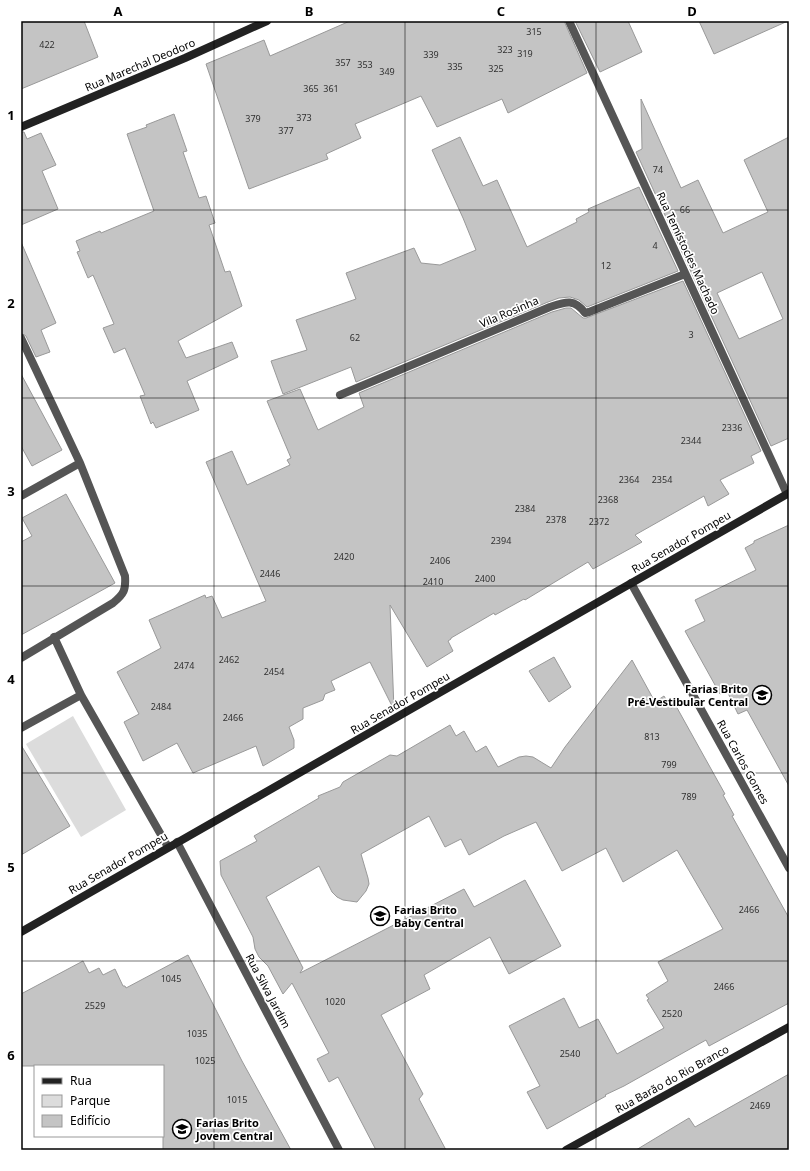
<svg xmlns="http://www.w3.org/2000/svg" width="810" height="1171" font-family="'Noto Sans',sans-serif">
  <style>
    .green { fill: #dcdcdc }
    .building { fill: #c4c4c4; stroke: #999; fill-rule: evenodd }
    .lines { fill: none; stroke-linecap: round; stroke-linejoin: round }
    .lane { stroke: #555; stroke-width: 8 }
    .street { stroke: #555; stroke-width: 8 }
    .secondary { stroke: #222; stroke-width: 8 }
    .grid { fill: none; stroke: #000; stroke-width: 1; stroke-opacity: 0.55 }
    .labels { text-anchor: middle; stroke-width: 3.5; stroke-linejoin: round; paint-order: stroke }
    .number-label { font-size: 9px; fill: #313131 }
    .street-label { font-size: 11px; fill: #000; stroke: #fff }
    .poi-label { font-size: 11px; font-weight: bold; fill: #000; stroke: #fff; text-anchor: start }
    .neatline { fill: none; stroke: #000; stroke-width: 1.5 }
    .grid-label { font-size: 13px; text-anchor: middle; font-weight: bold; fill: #000 }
  </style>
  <rect width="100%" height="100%" fill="#fff"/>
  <!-- green -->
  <path class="green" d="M73 716 126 810 81 837 26 744Z"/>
  <!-- building -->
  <path class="building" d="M21 21H84L98 57 21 89Z
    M350 21H564L587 73 508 113 502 99 437 127 421 96 355 124 361 138 326 154 328 159 249 189 206 64 264 40 270 56Z
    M575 21H628L642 52 600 72Z
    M699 21H788L714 54Z
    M641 99 681 188 698 180 723 233 768 212 744 160 789 137V438L771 446 636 152 642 149ZM762 272 783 319 739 339 717 293Z
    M174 114 187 151 183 152 199 198 206 196 215 223 209 225 225 272 230 271 242 306 178 341 186 358 232 342 238 357 187 381 199 410 156 428 153 422 151 424 140 396 145 395 125 348 114 353 103 328 114 324 93 275 88 278 77 252 80 251 76 241 100 231 101 233 154 211 127 134 147 127 146 125Z
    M21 132H24L27 139 41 133 56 165 42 171 58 209 21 225Z
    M460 137 483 186 497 180 527 247 577 222 576 219 589 212 588 209 639 187 678 271 587 307 579 300 570 297 559 298 548 302 356 382 351 367 283 394 271 361 307 350 296 320 356 299 346 273 414 248 421 263 440 265 476 250 463 218 432 150Z
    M21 242 56 323 41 330 50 352 36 357 26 336 21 333Z
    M683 281 761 451 751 456 754 463 720 480 729 494 708 506 704 496 635 535 642 542 593 569 588 562 525 600 524 599 495 615 494 613 451 638V639L448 641 453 651 427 667 390 605 394 710 370 662 331 681 335 690 325 694 323 700 303 708V719L289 727 294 740V748L263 766 256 746 193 773 177 743 143 761 124 722 139 714 117 672 161 648 149 620 205 595 206 598 212 596 222 618 266 601 206 462 232 451 247 485 290 465 287 460 291 458 267 401 300 389 318 430 364 407 359 393 552 312 566 308H571L583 318H586Z
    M21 374 62 450 32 466 21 446Z
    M66 494 115 583 21 635V542L32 536 22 518Z
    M789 525V786L747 710 738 714 727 691 720 694 685 631 705 621 695 600 756 570 745 548 754 543V541Z
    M554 657 571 687 549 702 529 671Z
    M632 660 655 702 664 696 671 708 676 706 725 794 723 795 734 815 732 816 789 918V1003L709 1046 706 1040 624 1086 605 1095 606 1096 547 1129 527 1092 540 1086 509 1026 564 998 579 1028 598 1019 617 1054 664 1028 647 1000 649 999 646 995 668 981 658 962 723 929 677 850 623 882 606 848 562 871 536 822 504 836 469 855 461 839 445 847 429 816 361 854 368 878 369 884 366 891 357 902 343 900 337 897 332 892 319 866 266 897 303 968 300 973 464 889 474 907 525 880 561 946 509 974 490 937 424 975 430 989 381 1015 423 1094 419 1099 446 1150H376L338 1077 329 1082 317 1059 329 1053 292 983 283 994 268 966 259 957 255 949 253 937 221 875 220 861 257 841 254 836 319 798 318 796 340 787 343 782 390 755 397 756 450 725 456 736 464 731 476 752 486 746 498 767 519 757 526 756 533 757 551 768 565 747Z
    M21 745 70 826 21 855Z
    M188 955 242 1061 291 1150H163V1066H21V994L83 961 89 973 99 968 103 975 115 969 123 986H125L126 988Z
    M789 1074V1150H636L689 1118 695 1127Z"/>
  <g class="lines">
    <!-- lane -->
    <path class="lane" d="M569 21 787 494
      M340 395 550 307C565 302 574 298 585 313L589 312 685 274"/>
    <!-- street -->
    <path class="street" d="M21 338 80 463 125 576C126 590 124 594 113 603L21 658
      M21 496 80 463
      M631 583 789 868
      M54 637 81 695
      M21 728 81 695 168 847
      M177 842 339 1150"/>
    <!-- secondary -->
    <path class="secondary" d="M21 127 185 58 267 21
      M21 932 789 493
      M566 1150 789 1027"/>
  </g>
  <!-- grid -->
  <path class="grid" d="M214 21V1150M405 21V1150M596 21V1150M21 210H789M21 398H789M21 586H789M21 773H789M21 961H789"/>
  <!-- icons -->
  <defs>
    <g id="school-ring" transform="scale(1)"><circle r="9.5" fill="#fff" stroke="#000" stroke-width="1.5"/><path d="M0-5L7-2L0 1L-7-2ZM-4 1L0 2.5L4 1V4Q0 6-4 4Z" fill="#000"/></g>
  </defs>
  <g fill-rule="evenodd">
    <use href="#school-ring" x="762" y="695"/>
    <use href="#school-ring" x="380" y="916"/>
    <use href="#school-ring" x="182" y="1129"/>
  </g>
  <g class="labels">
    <!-- number labels -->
    <g class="number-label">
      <text x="534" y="35">315</text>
      <text x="47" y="48">422</text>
      <text x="505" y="53">323</text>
      <text x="525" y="57">319</text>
      <text x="431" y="58">339</text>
      <text x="343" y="66">357</text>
      <text x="365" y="68">353</text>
      <text x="455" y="70">335</text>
      <text x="496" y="72">325</text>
      <text x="387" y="75">349</text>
      <text x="311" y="92">365</text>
      <text x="331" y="92">361</text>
      <text x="304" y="121">373</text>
      <text x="253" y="122">379</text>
      <text x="286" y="134">377</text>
      <text x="658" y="173">74</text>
      <text x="685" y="213">66</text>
      <text x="655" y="249">4</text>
      <text x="606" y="269">12</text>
      <text x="691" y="338">3</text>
      <text x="355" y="341">62</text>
      <text x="732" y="431">2336</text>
      <text x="691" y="444">2344</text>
      <text x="629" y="483">2364</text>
      <text x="662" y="483">2354</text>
      <text x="608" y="503">2368</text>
      <text x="525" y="512">2384</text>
      <text x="556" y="523">2378</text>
      <text x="599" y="525">2372</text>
      <text x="501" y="544">2394</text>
      <text x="344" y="560">2420</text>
      <text x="440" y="564">2406</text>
      <text x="270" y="577">2446</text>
      <text x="485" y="582">2400</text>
      <text x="433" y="585">2410</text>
      <text x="229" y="663">2462</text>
      <text x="184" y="669">2474</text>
      <text x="274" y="675">2454</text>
      <text x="161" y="710">2484</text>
      <text x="233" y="721">2466</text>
      <text x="652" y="740">813</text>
      <text x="669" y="768">799</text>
      <text x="689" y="800">789</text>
      <text x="749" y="913">2466</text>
      <text x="171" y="982">1045</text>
      <text x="724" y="990">2466</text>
      <text x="335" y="1005">1020</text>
      <text x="95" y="1009">2529</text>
      <text x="672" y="1017">2520</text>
      <text x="197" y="1037">1035</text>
      <text x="570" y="1057">2540</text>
      <text x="205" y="1064">1025</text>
      <text x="237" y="1103">1015</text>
      <text x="760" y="1109">2469</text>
    </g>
    <!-- street labels -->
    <g class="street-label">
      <text transform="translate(140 65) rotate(-23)" y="4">Rua Marechal Deodoro</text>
      <text transform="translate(688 253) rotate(65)" y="4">Rua Temístocles Machado</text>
      <text transform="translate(509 312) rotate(-23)" y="4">Vila Rosinha</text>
      <text transform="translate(681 542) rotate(-30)" y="4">Rua Senador Pompeu</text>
      <text transform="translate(400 703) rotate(-30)" y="4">Rua Senador Pompeu</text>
      <text transform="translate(743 762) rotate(61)" y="4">Rua Carlos Gomes</text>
      <text transform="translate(118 863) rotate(-30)" y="4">Rua Senador Pompeu</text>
      <text transform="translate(268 991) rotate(62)" y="4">Rua Silva Jardim</text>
      <text transform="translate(672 1079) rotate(-29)" y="4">Rua Barão do Rio Branco</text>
    </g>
    <!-- poi labels -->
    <g class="poi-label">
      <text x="748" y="693" text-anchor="end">Farias Brito<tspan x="748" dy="13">Pré-Vestibular Central</tspan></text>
      <text x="394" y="914">Farias Brito<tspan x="394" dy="13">Baby Central</tspan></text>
      <text x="196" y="1127">Farias Brito<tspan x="196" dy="13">Jovem Central</tspan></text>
    </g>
  </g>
  <!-- border -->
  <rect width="810" height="1171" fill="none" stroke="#ffffff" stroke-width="44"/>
  <!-- legend -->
  <rect x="34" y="1065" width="130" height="72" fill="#ffffff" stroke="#999999"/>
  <rect x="42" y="1078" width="20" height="6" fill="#222222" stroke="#999999"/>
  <text x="70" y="1085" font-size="12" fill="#000000">Rua</text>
  <rect x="42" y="1095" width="20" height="12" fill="#dcdcdc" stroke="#999999"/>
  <text x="70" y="1105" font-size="12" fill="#000000">Parque</text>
  <rect x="42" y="1115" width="20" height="12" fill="#c4c4c4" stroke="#999999"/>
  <text x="70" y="1125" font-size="12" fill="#000000">Edifício</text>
  <rect x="22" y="22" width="766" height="1127" class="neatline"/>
  <g class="grid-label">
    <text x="118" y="16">A</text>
    <text x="309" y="16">B</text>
    <text x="501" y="16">C</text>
    <text x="692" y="16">D</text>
    <text x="11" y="120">1</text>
    <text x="11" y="308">2</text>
    <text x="11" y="496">3</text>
    <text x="11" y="684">4</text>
    <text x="11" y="872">5</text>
    <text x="11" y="1060">6</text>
  </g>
</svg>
